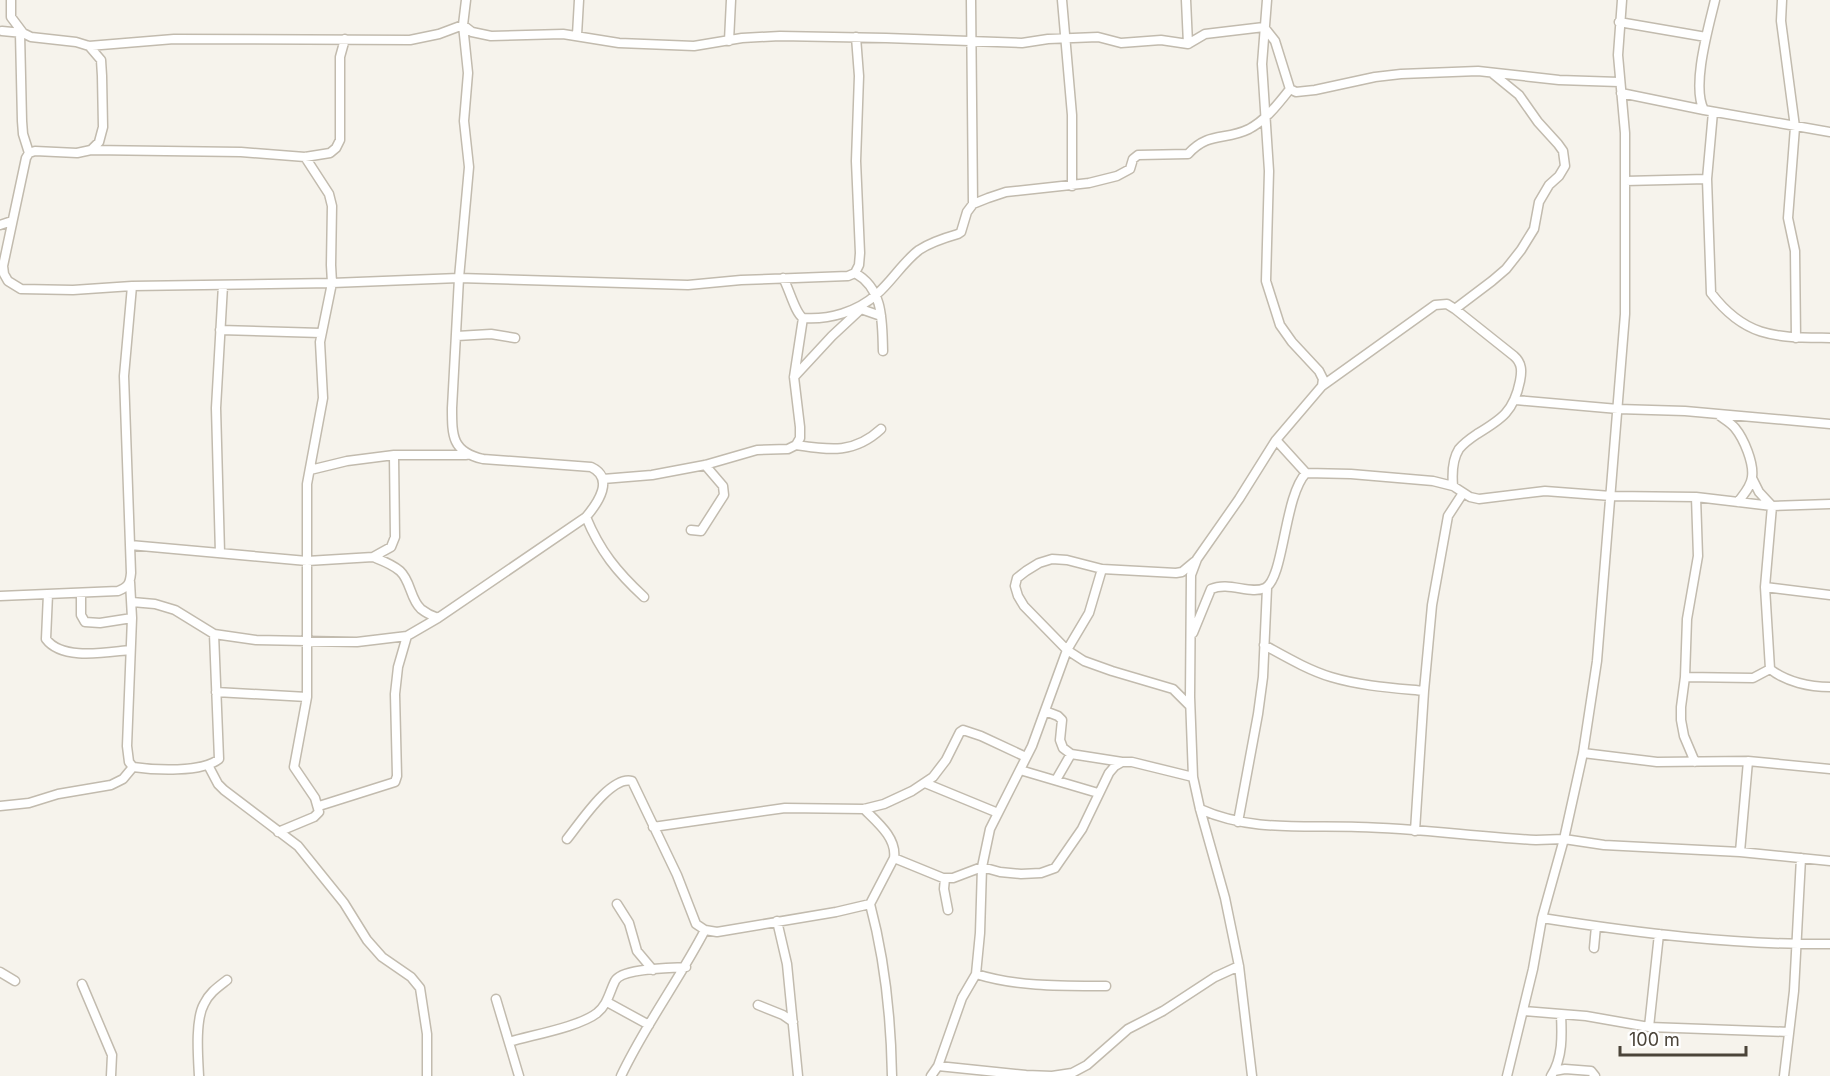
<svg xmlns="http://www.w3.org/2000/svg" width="1830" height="1076" font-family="Inter,sans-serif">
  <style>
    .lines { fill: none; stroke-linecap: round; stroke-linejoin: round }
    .minor-casing { stroke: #c2bbae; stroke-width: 11 }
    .minor { stroke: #fff; stroke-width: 8 }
  </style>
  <rect width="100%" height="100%" fill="#f6f3ec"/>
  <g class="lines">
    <!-- minor casing -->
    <g class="minor-casing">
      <path id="minor" d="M11 0V17L23 33 31 37 76 42 89 46 174 39 410 40 439 34 463 25 472 32 491 36 563 34 619 43 694 46 742 38 780 36 886 38 1022 43 1048 39 1098 37 1121 43 1161 40 1188 44 1205 34 1264 27 1275 41 1290 89 1296 92 1315 90 1375 77 1401 74 1478 71 1559 80 1619 82
        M971 0 973 204
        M1062 0 1072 115V186
        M1186 0 1188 44
        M1715 0C1709 26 1691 86 1704 110L1830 132
        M1782 0 1781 21 1795 127 1788 218 1795 251 1796 338
        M1619 22 1706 37
        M2 31 23 33
        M20 33 22 121 23 134 29 153
        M577 35 579 0
        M729 41 731 0
        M89 46 101 60 102 76 103 127 99 142 91 150 77 153 35 151 29 153 26 158 3 266 4 274 8 281 21 289 73 290 132 286 332 283 459 278 688 285 741 280 848 276 855 273 859 265 860 253 856 161 859 76 856 37
        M1621 93 1704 110
        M1713 112 1707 179 1711 293C1746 339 1777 337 1830 338
        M91 150 241 152 305 157 330 153 336 148 340 140V57L345 39
        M1625 181 1707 179
        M0 225 12 221
        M855 273C884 289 882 322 883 351
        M783 278C789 288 795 313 803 318 829 320 857 312 877 294 892 281 903 262 919 250 931 242 944 238 958 234L961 232 967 212 973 204 988 198 1006 192 1089 183 1117 176 1130 169 1133 159 1138 155 1188 154C1209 131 1225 141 1249 129 1266 120 1278 104 1290 89
        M858 308 881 316
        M1455 309 1492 281 1506 269 1521 250 1534 229 1539 202 1549 185 1559 176 1565 166 1563 151 1558 144 1538 122 1519 95 1492 73
        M220 330 321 333
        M457 336 491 334 515 338
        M794 377 832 336 861 309
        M1322 386 1435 305 1447 304 1455 309 1514 356C1522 363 1522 371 1520 381 1514 411 1502 419 1477 434 1471 438 1464 443 1459 449 1452 460 1452 474 1453 486
        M1516 400 1618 409 1685 411 1830 424
        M1720 416C1725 420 1731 423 1735 428 1744 439 1754 463 1752 477 1751 487 1743 495 1738 502
        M1276 440 1306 473
        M796 445C830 450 854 454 881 429
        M310 470 347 461 394 455H466
        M1752 478 1759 492 1772 506 1765 587 1770 669C1786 682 1810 687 1830 687
        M603 479 652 475 705 465 757 450 788 449 796 445 800 438V427L794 377 803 318
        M586 517C600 551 617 572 644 597
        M691 530 701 531 724 495 723 486 705 465
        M130 545 307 561 373 557 391 547 395 537 394 455
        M220 553 216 408 223 285
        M373 557C383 561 392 564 400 571 411 581 410 599 421 609 426 613 432 616 438 618
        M130 582 132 618 127 746 129 762 133 767C154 770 202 773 219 759L214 634
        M1765 587 1830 595
        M81 593V615L85 622 100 623 132 618
        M48 594 46 639C62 661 107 652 130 650
        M0 596 118 591C128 587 130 584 131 573L124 376 132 286
        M132 602 155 604 175 610 214 634 256 640 357 642 407 636 438 618 586 517C598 503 615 478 591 467L483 459C452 452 452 436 452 408L459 278 469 167 464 121 468 73 463 25 466 0
        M1193 633 1211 589C1229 581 1250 595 1265 588 1284 579 1284 496 1306 473L1351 474 1433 481 1453 486 1470 497 1479 499 1545 491 1611 496 1696 497 1772 506 1830 504
        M1264 645C1286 657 1308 670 1331 677 1361 686 1393 688 1424 691
        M1685 677 1753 678 1770 669
        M216 692 307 697
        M1189 705 1173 689 1112 671 1084 661 1067 650 1024 606 1018 596 1015 586 1017 578 1026 571 1039 563 1052 559 1067 560 1102 569 1176 573 1182 572 1194 562
        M1045 711 1058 716 1062 720 1060 740 1063 748 1071 754 1122 762
        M1583 753 1657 762 1748 761 1830 769
        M1695 762 1684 736 1681 720V707L1685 677 1687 619 1698 556 1696 497
        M208 765 218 784 224 790 298 846 344 903 367 940 382 957 411 977 420 988 427 1034V1076
        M1020 770 1098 793
        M1056 780 1071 754
        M925 783 998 813
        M0 806 29 803 58 794 111 785 123 779 133 767
        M319 806 395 782 397 776 395 694 398 667 407 636
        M1200 809C1251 832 1304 825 1358 827 1417 828 1477 837 1536 840L1564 839 1604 845 1740 852 1830 861
        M1238 822 1258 714 1263 677 1267 588
        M653 827 785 808 864 809 884 804 912 791 933 777 946 760 960 732 963 730 981 736 1026 757
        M1415 831 1424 691 1432 605 1448 516 1463 493
        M278 832 314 817 319 812 315 798 294 767 307 697V484L323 398 320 342 332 283 331 265 332 206 329 194 305 157
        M567 839C580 823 611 775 632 781L677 875 696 924 705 930 717 932 836 912 870 904 894 858C897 838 877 822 864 809
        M1740 852 1748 761
        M894 858 943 878H953L982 867 1000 872 1021 874 1041 873 1055 868 1082 829 1109 773 1115 766 1122 762H1132L1193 777
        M945 878 944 889 948 910
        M617 904 629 923 637 951 653 970
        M870 904C885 960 891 1018 892 1076
        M1542 918C1638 933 1733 945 1830 944
        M777 921 787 964 798 1076
        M1594 948 1596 926
        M0 972 15 981
        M976 974C1018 987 1062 986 1106 986
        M82 984 112 1055 111 1076
        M496 999 519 1076
        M607 1002 649 1025
        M758 1005 783 1015 793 1022
        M1523 1011 1586 1016 1649 1027 1789 1032
        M1649 1027 1659 934
        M509 1042C532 1035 579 1027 597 1013 608 1004 609 993 615 981 621 968 672 968 686 967
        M938 1066 1026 1075 1052 1076 1072 1073 1087 1065 1128 1029 1163 1011 1215 977 1239 966
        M1554 1071 1565 1069 1591 1071 1595 1076
        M199 1076C198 1057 195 1020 204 1004 209 993 218 987 227 980
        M621 1076C645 1025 679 980 705 930
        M931 1076 938 1066 962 998 976 974 980 933 982 867 990 829 1032 746 1067 650 1089 613 1102 569
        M1252 1076 1239 966 1225 898 1200 809 1193 777 1190 697 1191 575 1197 559 1239 499 1276 440 1322 386 1323 379 1319 371 1292 342 1280 325 1266 281 1269 171 1262 64 1267 0
        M1507 1076 1533 969 1542 918 1564 839 1583 753 1597 661 1625 314V133L1618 55 1622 0
        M1551 1076C1563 1058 1562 1035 1561 1014
        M1784 1076 1794 991 1801 858"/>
    </g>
    <!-- minor -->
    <use href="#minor" class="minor"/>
  </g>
  <!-- scale -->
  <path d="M1620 1046v9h126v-9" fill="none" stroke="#4b4439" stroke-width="3"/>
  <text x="1629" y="1046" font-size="18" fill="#4b4439" stroke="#ffffff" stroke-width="4.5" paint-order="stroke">100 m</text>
</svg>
